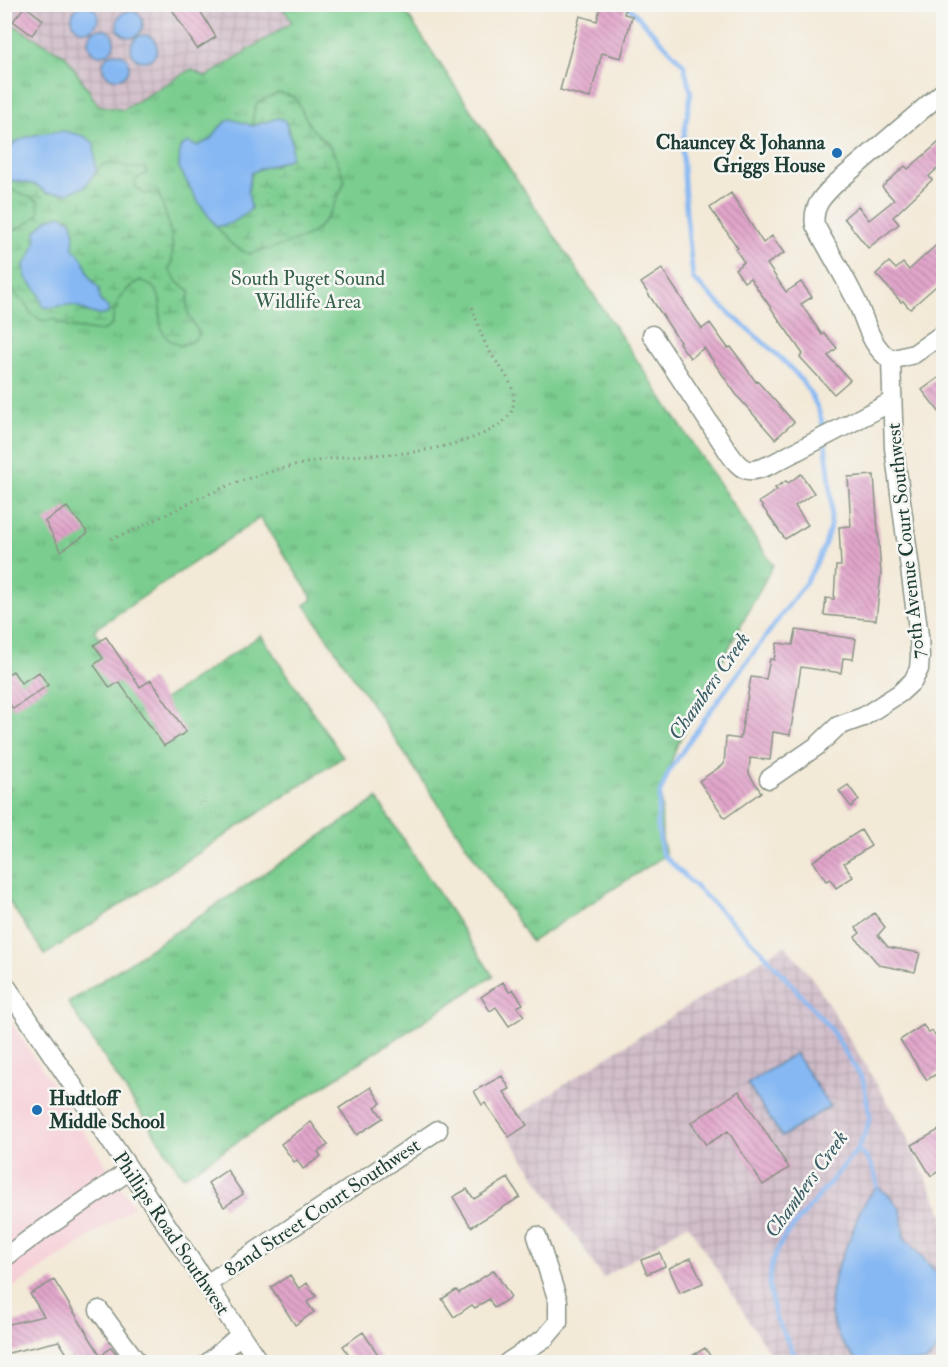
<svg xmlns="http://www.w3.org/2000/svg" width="948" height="1367" font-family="'IM FELL Double Pica',serif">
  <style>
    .built { fill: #f6cfd7 }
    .industrial { fill: url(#industrial-grid) }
    .grass { fill: url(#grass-tufts); stroke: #4c8562; stroke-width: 1.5 }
    .wetland { fill: url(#wetland-marsh); stroke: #4c8562; stroke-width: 1.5 }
    .water { fill: #86b8f3; stroke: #527a94; stroke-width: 1.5 }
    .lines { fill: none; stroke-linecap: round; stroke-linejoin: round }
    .stream { stroke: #86b8f3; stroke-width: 4.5 }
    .building { fill: url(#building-back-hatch) }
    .minor-casing { stroke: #899386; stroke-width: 21 }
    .path { stroke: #899386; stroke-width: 3; stroke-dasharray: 1.5 4.5; stroke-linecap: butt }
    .minor { stroke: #fff; stroke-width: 18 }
    .poi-dot { fill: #1f6fb2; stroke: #f6f6f2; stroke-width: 2 }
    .labels { text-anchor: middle; stroke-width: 5; stroke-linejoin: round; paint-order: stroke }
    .poi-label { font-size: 20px; font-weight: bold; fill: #1f3d34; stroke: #f6f6f2; text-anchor: end }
    .park-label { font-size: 20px; fill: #36614b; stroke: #f6f6f2 }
    .street-label { font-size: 20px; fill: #1f3d34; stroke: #f6f6f2 }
    .water-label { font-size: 21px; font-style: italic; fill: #395c64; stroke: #f6f6f2 }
  </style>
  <defs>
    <pattern id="industrial-grid" width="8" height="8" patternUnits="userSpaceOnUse" patternTransform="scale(1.5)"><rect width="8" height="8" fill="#d1bdc9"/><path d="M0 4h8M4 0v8" fill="none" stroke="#b3a3ad"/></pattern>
    <pattern id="grass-tufts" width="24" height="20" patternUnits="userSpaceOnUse" patternTransform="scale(1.5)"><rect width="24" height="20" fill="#7acd8f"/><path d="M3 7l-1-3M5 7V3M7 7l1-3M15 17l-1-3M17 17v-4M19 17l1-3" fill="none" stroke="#63a876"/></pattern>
    <pattern id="wetland-marsh" width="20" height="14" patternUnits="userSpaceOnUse" patternTransform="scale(1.5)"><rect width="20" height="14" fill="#7acd8f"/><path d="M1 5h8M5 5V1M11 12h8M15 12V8" fill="none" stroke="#63a876"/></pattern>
    <pattern id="building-back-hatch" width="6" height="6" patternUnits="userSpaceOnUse" patternTransform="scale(1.5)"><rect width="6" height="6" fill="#e2a5cb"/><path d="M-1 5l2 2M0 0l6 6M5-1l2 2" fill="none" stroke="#b788a6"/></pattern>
  </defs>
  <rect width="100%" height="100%" fill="#f6f6f2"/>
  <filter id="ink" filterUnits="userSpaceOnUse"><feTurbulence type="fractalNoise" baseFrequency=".0167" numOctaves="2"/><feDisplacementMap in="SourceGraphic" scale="12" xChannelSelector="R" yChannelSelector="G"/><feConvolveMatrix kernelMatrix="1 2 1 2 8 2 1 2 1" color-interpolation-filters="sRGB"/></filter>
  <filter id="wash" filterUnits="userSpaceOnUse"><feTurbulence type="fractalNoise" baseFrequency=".008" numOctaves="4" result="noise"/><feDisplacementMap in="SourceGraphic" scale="24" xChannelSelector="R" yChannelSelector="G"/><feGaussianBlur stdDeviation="1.35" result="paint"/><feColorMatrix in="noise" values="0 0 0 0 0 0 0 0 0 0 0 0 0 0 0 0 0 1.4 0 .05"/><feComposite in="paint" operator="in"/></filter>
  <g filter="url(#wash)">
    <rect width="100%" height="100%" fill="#f3e9d7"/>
    <!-- built -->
    <path class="built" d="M4 1012 134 1207 5 1293H4Z"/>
    <!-- industrial -->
    <path class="industrial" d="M5 4 281 5 292 22 206 77 190 69 123 110 98 105 66 56 13 25 5 28Z
      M785 945 815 982 899 1121 943 1214V1362H775L688 1224 603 1278 502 1126 594 1065Z"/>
    <!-- grass -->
    <path class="grass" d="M281 5H401L773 565 677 746 661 790 662 839 666 855 531 942 305 605 313 599 260 518 94 630 148 710 261 635 343 757 45 955 4 894V28L13 25 66 56 98 105 123 110 191 69 206 77 292 22Z
      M377 799 493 976 183 1177 68 1003Z"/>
    <!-- wetland -->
    <path class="wetland" d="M278 93 295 97 311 128 328 144 335 155 345 181C337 199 329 221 312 233 298 243 266 250 248 254L231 244 216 226H225L251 209 248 191 251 173 264 166H275L292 143 285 120 278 118 253 126V115L257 103Z
      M111 162 132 168H145L147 173 135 180 136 187 145 194 158 192C166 215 179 246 169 269L178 283 191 291C183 310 189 318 200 334L193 341 180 346C176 343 170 341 167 338 149 317 176 294 140 280 120 293 115 301 112 325L104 330 95 331 68 327 53 319 43 321 32 315 25 303 16 295 5 275 4 235 28 223 39 214 38 201 10 189 4 179 36 185 47 193H67L84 187 102 165Z"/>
    <!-- water -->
    <path class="water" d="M72 18a13 13 0 1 1 26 0a13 13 0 1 1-26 0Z
      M117 24a13 13 0 1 1 26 0a13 13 0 1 1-26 0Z
      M88 42a13 13 0 1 1 26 0a13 13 0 1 1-26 0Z
      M131 48a13 13 0 1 1 26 0a13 13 0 1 1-26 0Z
      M103 66a13 13 0 1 1 26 0a13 13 0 1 1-26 0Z
      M278 118 285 120 292 143 291 158C278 164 264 166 251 173L248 191 251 209C241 218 229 227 216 226L197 200 179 168 180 147 188 142 196 146C220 139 211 129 231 119L253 126Z
      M64 131 84 136 94 143 96 172 84 187 67 193H47L36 185 5 179C4 173 4 166 4 160 8 134 44 133 64 131Z
      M60 215 71 220 74 230 73 249C90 261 83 275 99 288L100 301 108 307V314C89 318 81 304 67 305 58 306 52 309 43 307L39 293 26 278 24 265C33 254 36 245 36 231L48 219Z
      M795 1053 830 1106 782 1137 747 1084Z
      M877 1186 891 1197 901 1210 904 1237 937 1273 943 1287V1334L940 1346 926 1362H859C817 1323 828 1285 849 1240 854 1230 856 1219 861 1209 865 1201 871 1194 877 1186Z"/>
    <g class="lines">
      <!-- stream -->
      <path class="stream" d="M626 4 684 65 691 93 682 147 686 210 693 279C707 292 721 305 735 318 771 350 818 381 824 433
        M857 1150C870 1159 876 1171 877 1186
        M798 1362 775 1316 769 1285 772 1262 783 1239 857 1150 866 1131 870 1117 863 1080 830 1028 761 950 662 854 657 823 660 793 669 771 708 714 806 582C816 566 824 550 829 531 835 506 828 467 825 442"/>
    </g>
    <g id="blocks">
      <!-- building -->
      <path class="building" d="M184 4H196L216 37 197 49 173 11Z
        M601 4 626 6 624 14 632 16 621 58 602 53 590 98 560 90 580 16 597 21Z
        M25 6 43 20 32 35 13 21Z
        M944 138V163L929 176 932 180 893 217 899 224 868 248 844 218 858 206 869 220 894 200 882 187 905 166 908 169Z
        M731 193 763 243 772 236 784 253 767 264 786 292 801 282 812 297 801 304 822 335 824 333 837 348 828 356 850 380 834 394 800 357 803 354 750 278 744 282 735 269 744 262 735 249 738 248 710 208Z
        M944 238V279L910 309 903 301 901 302 876 274 889 262 896 269 903 263 909 270Z
        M662 269 702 329 710 323 728 348 731 347 756 382 757 381 794 422 775 439 738 397 704 348 690 358 679 343 680 342 641 283Z
        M944 374V418L922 390Z
        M801 474 814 493 795 506 808 525 785 539 759 502 777 490 775 488 786 481 788 483Z
        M874 475 881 574 876 620 824 615 826 598 834 599 836 566H841L839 527 851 526 848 477Z
        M67 507 88 533 61 551 45 521Z
        M796 630 856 639 853 659 843 658 841 673 801 667 790 735 773 732 770 760 750 758 749 774 761 792 725 818 699 781 724 764 726 737 740 739 751 677 766 679 770 659 774 660 777 643 793 645Z
        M106 637 140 687 151 680 186 732 164 746 119 682 110 688 94 665 103 658 94 645Z
        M13 671 21 683 39 672 48 685 13 709 4 695V676Z
        M848 785 859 800 851 807 839 791Z
        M861 830 871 846 844 863 853 877 836 888 830 879 826 881 813 861Z
        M874 913 885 927 878 935 888 947 920 953 915 972 879 965 855 937 860 933 856 928Z
        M503 982 509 992 513 989 523 1004 517 1007 524 1016 509 1026 496 1007 490 1011 481 997Z
        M923 1025 929 1033 932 1031 944 1048V1069L927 1080 900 1040Z
        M502 1076 510 1089 504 1092 527 1125 509 1137 485 1103 482 1105 474 1091Z
        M371 1087 381 1103 375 1107 383 1118 357 1135 339 1108Z
        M739 1091 789 1168 763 1185 728 1131 706 1145 691 1123Z
        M311 1122 328 1145 318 1152 321 1156 303 1169 297 1160 294 1162 281 1144Z
        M944 1127V1168L931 1176 912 1145Z
        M227 1170 243 1194 224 1207 208 1183Z
        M508 1178 520 1197 471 1227 453 1197 467 1189 474 1199Z
        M660 1253 665 1266 647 1274 641 1260Z
        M691 1258 703 1283 680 1293 669 1268Z
        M494 1270 511 1297 494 1308 489 1299 475 1308 472 1305 454 1317 442 1299 456 1290 459 1293Z
        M290 1275 299 1289 307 1283 316 1296 307 1302 314 1312 295 1325 271 1287Z
        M54 1280 101 1356 111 1347 123 1362H72L59 1341 4 1354V1325L44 1316 30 1294Z
        M363 1332 383 1362H354L343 1346Z
        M705 1348 714 1362H682Z"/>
    </g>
  </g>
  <g filter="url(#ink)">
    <use href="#blocks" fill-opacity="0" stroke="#899386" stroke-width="1.5"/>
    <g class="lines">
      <!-- minor casing -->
      <g class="minor-casing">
        <path id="minor" d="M652 335 729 453C743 473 749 474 772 464L891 402
          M891 360C868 345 866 318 854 296 842 272 828 249 815 225 812 207 822 197 834 185L944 91
          M891 360 914 354 944 333
          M769 779 817 746 838 726 863 717 900 693 913 681 919 669 920 656 919 636 894 448 891 360
          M4 983 259 1362
          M4 1258 31 1238 130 1170
          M207 1284 438 1130
          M99 1310 137 1362
          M209 1362 240 1335
          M508 1362 545 1338 558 1323V1301L537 1236"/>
      </g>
      <!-- path -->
      <path class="path" d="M111 539C141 529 169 512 198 499 243 477 292 464 342 457 363 454 384 455 405 453 432 450 502 437 512 410 520 385 499 368 488 349 481 336 477 321 472 306"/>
      <!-- minor -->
      <use href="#minor" class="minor"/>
    </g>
  </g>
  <!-- markers -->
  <g class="poi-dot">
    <circle cx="837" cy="153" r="6"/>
    <circle cx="37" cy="1110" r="6"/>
  </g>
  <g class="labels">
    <!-- poi labels -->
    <g class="poi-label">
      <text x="825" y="149">Chauncey &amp; Johanna<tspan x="825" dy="23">Griggs House</tspan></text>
      <text x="49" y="1105" text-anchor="start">Hudtloff<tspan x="49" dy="23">Middle School</tspan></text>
    </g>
    <!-- park labels -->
    <g class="park-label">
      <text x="308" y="285">South Puget Sound<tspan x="308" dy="23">Wildlife Area</tspan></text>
    </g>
    <!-- street labels -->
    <g class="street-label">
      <text transform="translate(905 541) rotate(-96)" y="7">70th Avenue Court Southwest</text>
      <text transform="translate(322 1207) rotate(-34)" y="7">82nd Street Court Southwest</text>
      <text transform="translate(172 1233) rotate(56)" y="7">Phillips Road Southwest</text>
    </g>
    <!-- water labels -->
    <g class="water-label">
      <text transform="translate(709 686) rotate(-55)" y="7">Chambers Creek</text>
      <text transform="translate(806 1184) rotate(-54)" y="7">Chambers Creek</text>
    </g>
  </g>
  <!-- margin -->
  <rect width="948" height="1367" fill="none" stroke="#f6f6f2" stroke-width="24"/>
</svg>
